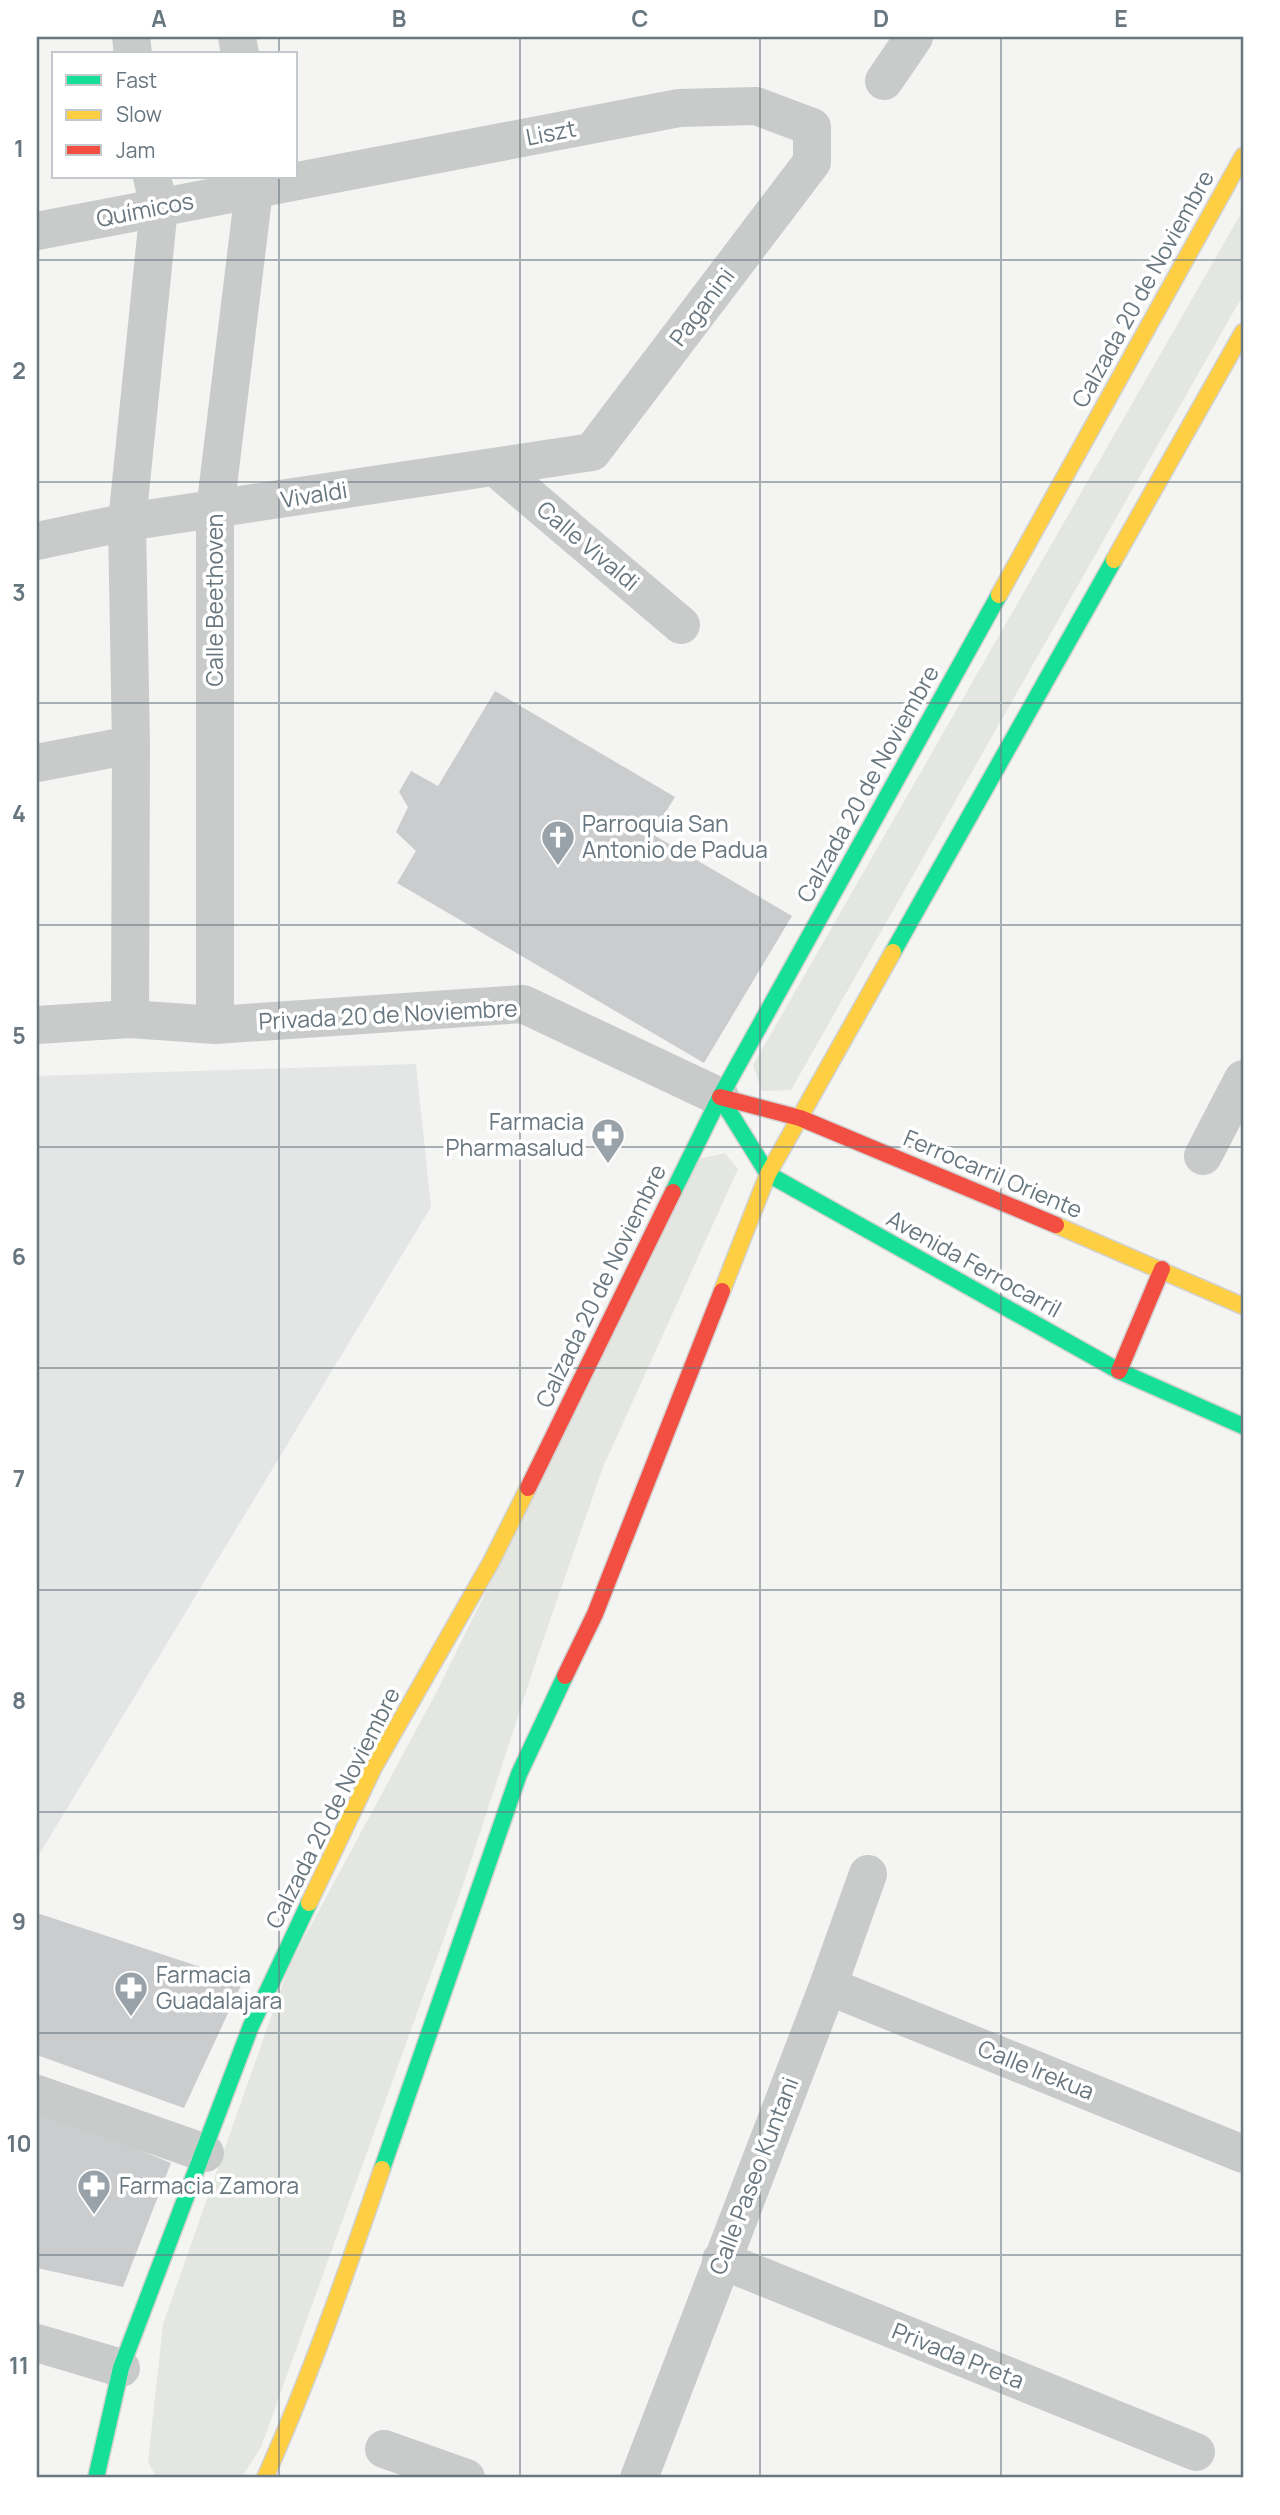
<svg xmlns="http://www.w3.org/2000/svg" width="1280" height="2515" font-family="Manrope,sans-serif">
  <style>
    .built { fill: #e4e5e5 }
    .green { fill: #e4e6e1 }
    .building { fill: #cbcccd }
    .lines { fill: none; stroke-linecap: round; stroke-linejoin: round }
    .fast-casing { stroke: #d1d1d1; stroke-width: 19 }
    .slow-casing { stroke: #d1d1d1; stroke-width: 19 }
    .jam-casing { stroke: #d1d1d1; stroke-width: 19 }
    .street { stroke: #c9caca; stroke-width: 38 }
    .fast { stroke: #16e098; stroke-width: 16 }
    .slow { stroke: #ffcf43; stroke-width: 16 }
    .jam { stroke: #f24e42; stroke-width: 16 }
    .grid { fill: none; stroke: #68767f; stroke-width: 2; stroke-opacity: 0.55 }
    .labels { text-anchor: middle; stroke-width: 7; stroke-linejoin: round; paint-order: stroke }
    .street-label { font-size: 23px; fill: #68767f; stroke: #fff }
    .poi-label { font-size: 23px; fill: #68767f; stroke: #fff; text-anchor: start }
    .neatline { fill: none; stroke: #68767f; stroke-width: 2.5 }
    .grid-label { font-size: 23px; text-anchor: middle; font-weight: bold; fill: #68767f }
  </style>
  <rect width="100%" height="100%" fill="#f4f4f3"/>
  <!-- built -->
  <path class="built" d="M416 1064 431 1207 37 1858V1076Z"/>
  <!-- green -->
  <path class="green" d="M1243 210V295L791 1090 762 1091 753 1065Z
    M725 1153 738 1169 603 1467 537 1658 462 1888 261 2447 241 2478H157L148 2462 163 2324 289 1966 435 1695 699 1159Z"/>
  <!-- building -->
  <path class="building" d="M495 691 675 797 652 834 792 916 704 1063 397 883 416 851 396 832 408 807 399 792 411 771 438 786Z
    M37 1913 243 1981 184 2108 37 2055Z
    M40 2109 171 2163 123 2287 37 2268V2116Z"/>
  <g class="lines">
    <!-- fast casing -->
    <g class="fast-casing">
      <path id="fast" d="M893 952 1114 560
        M720 1097 768 1174 1119 1371 1243 1426
        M673 1192 720 1097 999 595
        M382 2169 519 1774 565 1676
        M96 2478 121 2368 251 2026 309 1903"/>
    </g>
    <!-- slow casing -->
    <g class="slow-casing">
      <path id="slow" d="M1114 560 1243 332
        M999 595 1243 156
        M1056 1225 1243 1306
        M722 1291 768 1174 893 952
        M309 1903 374 1767 491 1562 528 1488
        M265 2478C310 2377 346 2274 382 2169"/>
    </g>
    <!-- jam casing -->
    <g class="jam-casing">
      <path id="jam" d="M720 1097 800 1118 1056 1225
        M1119 1371 1162 1269
        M528 1488 673 1192
        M565 1676 595 1614 722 1291"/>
    </g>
    <!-- street -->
    <path class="street" d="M131 37 133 54
      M237 37 240 54
      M884 81 914 37
      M37 231 679 108 756 106 812 127V162L592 452 127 522 37 541
      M496 468 681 625
      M37 763 131 745
      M130 1019 131 745 127 522 159 207 152 177
      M37 1025 130 1019 215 1025 523 1004 720 1097
      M215 1025V510L254 190 253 177
      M1203 1156 1243 1079
      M828 1986 1243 2154
      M37 2094 205 2153
      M721 2260 1196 2452
      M37 2343 121 2368
      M384 2449 466 2478
      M639 2478 828 1986 868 1874"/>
    <!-- fast -->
    <use href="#fast" class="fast"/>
    <!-- slow -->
    <use href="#slow" class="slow"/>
    <!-- jam -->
    <use href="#jam" class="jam"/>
  </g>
  <!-- grid -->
  <path class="grid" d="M279 37V54M520 37V2478M760 37V2478M1001 37V2478M279 177V2478M37 260H1243M37 482H1243M37 703H1243M37 925H1243M37 1147H1243M37 1368H1243M37 1590H1243M37 1812H1243M37 2033H1243M37 2255H1243"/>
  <!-- icons -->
  <defs>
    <g id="church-pin" transform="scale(1.75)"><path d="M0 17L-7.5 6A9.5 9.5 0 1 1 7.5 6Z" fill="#99a2a8" stroke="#fff"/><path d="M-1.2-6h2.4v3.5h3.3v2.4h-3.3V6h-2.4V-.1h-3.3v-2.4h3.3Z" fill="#fff"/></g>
    <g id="pharmacy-pin" transform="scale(1.75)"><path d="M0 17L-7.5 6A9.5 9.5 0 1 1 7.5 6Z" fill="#99a2a8" stroke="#fff"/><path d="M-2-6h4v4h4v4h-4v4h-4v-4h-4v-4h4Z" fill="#fff"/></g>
  </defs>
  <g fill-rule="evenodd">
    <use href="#church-pin" x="558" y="837"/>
    <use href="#pharmacy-pin" x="608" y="1135"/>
    <use href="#pharmacy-pin" x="131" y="1988"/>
    <use href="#pharmacy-pin" x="94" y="2186"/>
  </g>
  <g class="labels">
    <!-- street labels -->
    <g class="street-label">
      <text transform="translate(551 133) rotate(-11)" y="8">Liszt</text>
      <text transform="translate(145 210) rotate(-11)" y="8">Químicos</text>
      <text transform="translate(1143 289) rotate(-61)" y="8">Calzada 20 de Noviembre</text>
      <text transform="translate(702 307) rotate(-53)" y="8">Paganini</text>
      <text transform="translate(314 495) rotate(-9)" y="8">Vivaldi</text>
      <text transform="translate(588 546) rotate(40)" y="8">Calle Vivaldi</text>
      <text transform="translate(215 600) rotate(-90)" y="8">Calle Beethoven</text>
      <text transform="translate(868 784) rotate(-61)" y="8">Calzada 20 de Noviembre</text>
      <text transform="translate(388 1015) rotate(-3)" y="8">Privada 20 de Noviembre</text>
      <text transform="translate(993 1174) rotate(23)" y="8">Ferrocarril Oriente</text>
      <text transform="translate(974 1264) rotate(29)" y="8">Avenida Ferrocarril</text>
      <text transform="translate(601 1286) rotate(-64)" y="8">Calzada 20 de Noviembre</text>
      <text transform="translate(333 1808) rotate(-63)" y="8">Calzada 20 de Noviembre</text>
      <text transform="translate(1036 2070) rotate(22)" y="8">Calle Irekua</text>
      <text transform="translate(754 2176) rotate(-69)" y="8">Calle Paseo Kuntani</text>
      <text transform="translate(958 2356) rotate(22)" y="8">Privada Preta</text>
    </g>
    <!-- poi labels -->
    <g class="poi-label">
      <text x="582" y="832">Parroquia San<tspan x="582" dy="26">Antonio de Padua</tspan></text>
      <text x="584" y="1130" text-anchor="end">Farmacia<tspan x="584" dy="26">Pharmasalud</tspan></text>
      <text x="156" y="1983">Farmacia<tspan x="156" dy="26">Guadalajara</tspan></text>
      <text x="119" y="2194">Farmacia Zamora</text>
    </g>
  </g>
  <!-- border -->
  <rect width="1280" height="2515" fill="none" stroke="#ffffff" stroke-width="77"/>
  <!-- legend -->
  <rect x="52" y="52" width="245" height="126" fill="#ffffff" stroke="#c3c8cc" stroke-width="2"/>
  <rect x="66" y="75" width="35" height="10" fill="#16e098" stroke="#c3c8cc" stroke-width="2"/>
  <text x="116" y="88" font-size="21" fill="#68767f">Fast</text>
  <rect x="66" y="110" width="35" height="10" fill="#ffcf43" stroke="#c3c8cc" stroke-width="2"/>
  <text x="116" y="122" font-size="21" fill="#68767f">Slow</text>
  <rect x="66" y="145" width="35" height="10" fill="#f24e42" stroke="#c3c8cc" stroke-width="2"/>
  <text x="116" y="158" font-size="21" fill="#68767f">Jam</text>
  <rect x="38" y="38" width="1204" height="2438" class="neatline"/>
  <g class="grid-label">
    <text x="159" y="27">A</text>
    <text x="399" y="27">B</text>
    <text x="640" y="27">C</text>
    <text x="881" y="27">D</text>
    <text x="1121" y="27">E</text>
    <text x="19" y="157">1</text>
    <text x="19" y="379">2</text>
    <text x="19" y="601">3</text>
    <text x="19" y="822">4</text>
    <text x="19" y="1044">5</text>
    <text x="19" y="1265">6</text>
    <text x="19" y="1487">7</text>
    <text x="19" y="1709">8</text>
    <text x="19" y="1930">9</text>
    <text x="19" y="2152">10</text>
    <text x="19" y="2374">11</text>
  </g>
</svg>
